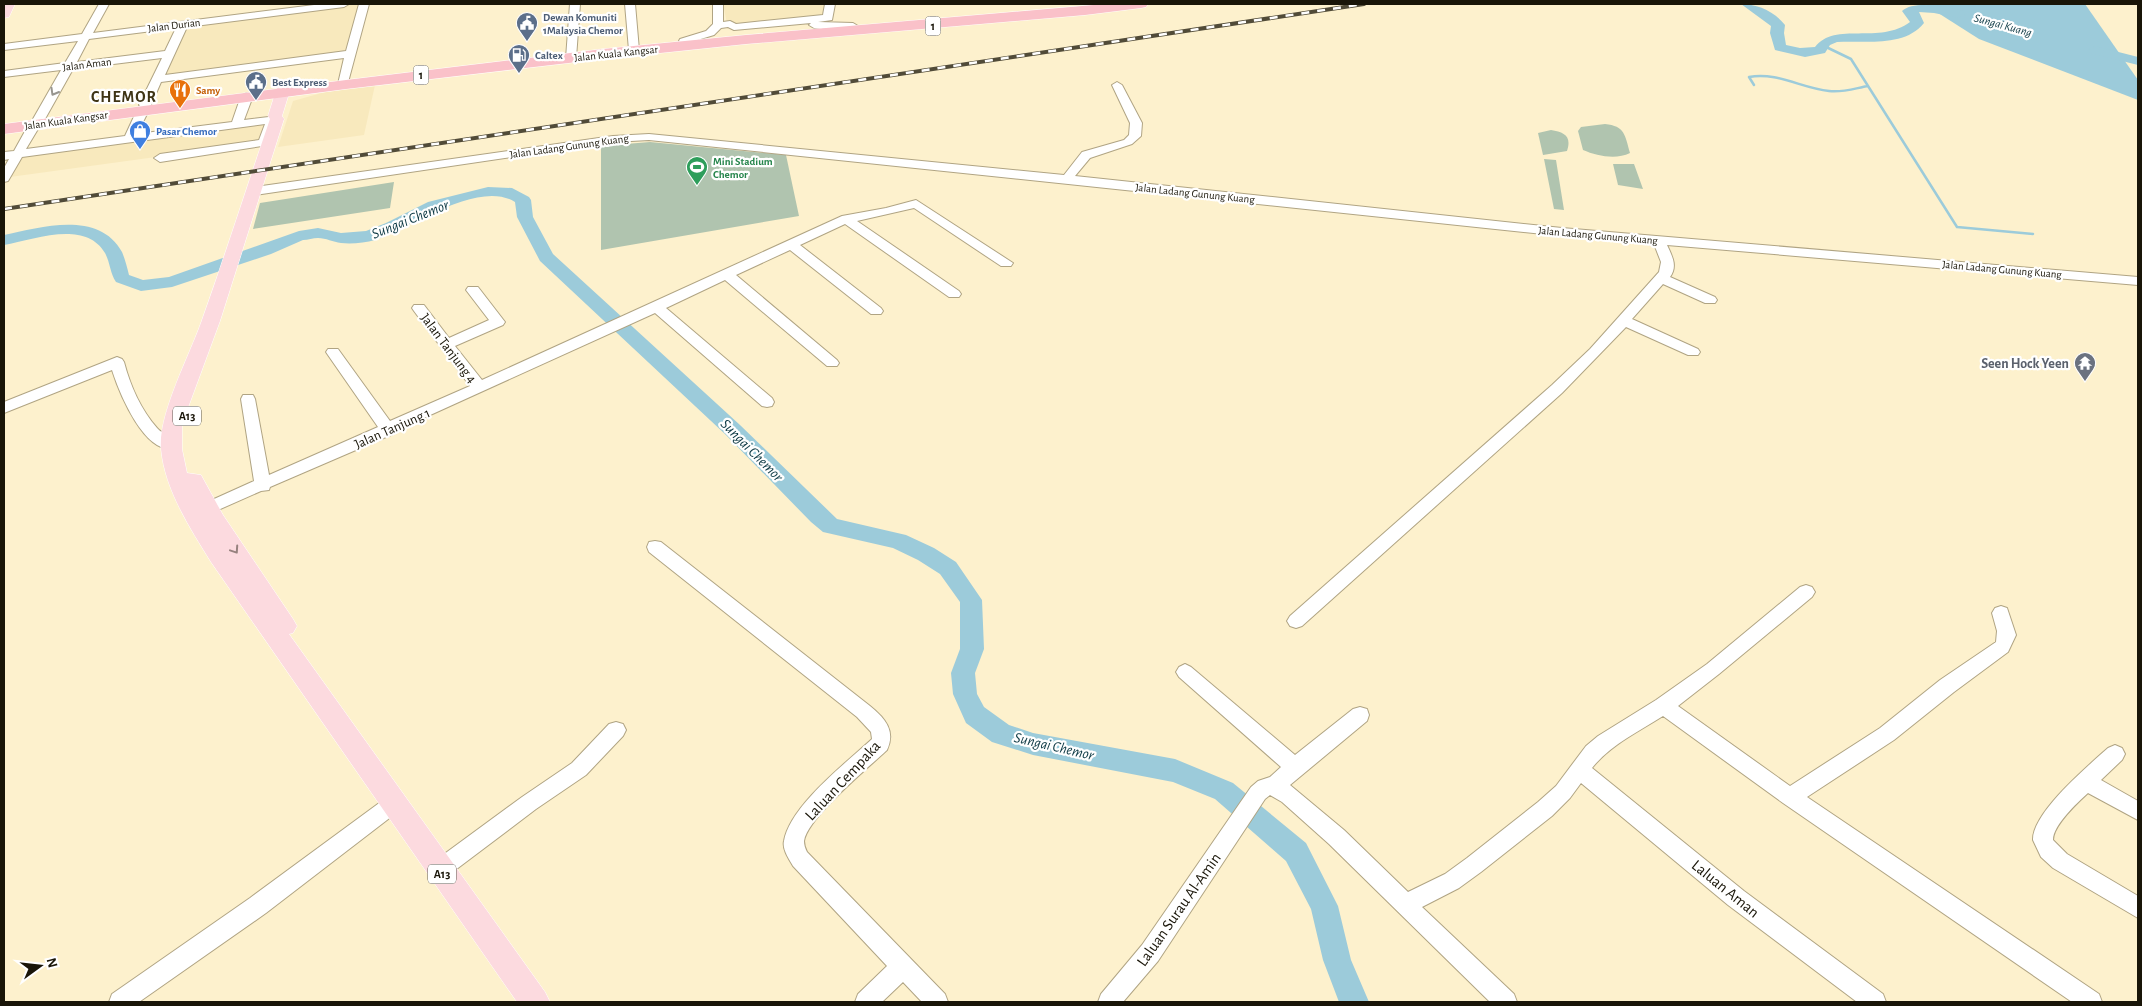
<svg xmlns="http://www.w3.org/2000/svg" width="2142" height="1006" font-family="'Alegreya Sans',sans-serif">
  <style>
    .built { fill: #f8e9bd }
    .green { fill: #b0c4af }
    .water { fill: #9ccbda }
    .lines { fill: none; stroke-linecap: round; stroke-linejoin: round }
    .stream { stroke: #9ccbda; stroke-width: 2.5 }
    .river { fill: #9ccbda; fill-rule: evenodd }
    .minor-casing { stroke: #b0a483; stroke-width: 2 }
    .major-casing { stroke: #fff; stroke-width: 1 }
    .highway-casing { stroke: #fff; stroke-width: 1 }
    .minor { fill: #fff; fill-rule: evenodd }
    .major { fill: #fcdadf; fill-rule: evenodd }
    .highway { fill: #fac1c9; fill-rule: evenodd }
    .rail-casing { stroke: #514b38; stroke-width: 4 }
    .rail { stroke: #fff; stroke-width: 2.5; stroke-dasharray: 8; stroke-linecap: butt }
    .oneway { stroke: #989690 }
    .oneway2 { stroke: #96817e }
    .labels { text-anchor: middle; stroke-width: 4.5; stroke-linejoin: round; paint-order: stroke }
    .far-service-label { font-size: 11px; font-weight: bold; fill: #4e5e75; stroke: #fff; text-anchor: start }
    .far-street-label { font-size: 11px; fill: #191508; stroke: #fff }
    .far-food-label { font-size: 11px; font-weight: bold; fill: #c56008; stroke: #fff; text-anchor: start }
    .far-shop-label { font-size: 11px; font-weight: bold; fill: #366cbe; stroke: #fff; text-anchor: start }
    .far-leisure-label { font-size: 11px; font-weight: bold; fill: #27864d; stroke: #fff; text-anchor: start }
    .far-water-label { font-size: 12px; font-style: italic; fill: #0d3944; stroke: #fff }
    .shield { fill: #fff; stroke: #5e5b52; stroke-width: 1 }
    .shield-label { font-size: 12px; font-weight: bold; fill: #191508 }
    .street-label { font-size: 14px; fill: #191508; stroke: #fff }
    .worship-label { font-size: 14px; font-weight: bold; fill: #5b616d; stroke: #fff; text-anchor: end }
    .water-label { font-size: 15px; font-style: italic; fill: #0d3944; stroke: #fff }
    .far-district-label { font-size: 16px; font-weight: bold; letter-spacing: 1px; fill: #3e3415; stroke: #fff }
    .near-street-label { font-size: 16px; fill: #191508; stroke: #fff }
  </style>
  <rect width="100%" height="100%" fill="#fdf1cd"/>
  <!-- built -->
  <path class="built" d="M348 4H368L355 54 158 79 184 23Z
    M723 4H833L831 20 733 29 728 28Z
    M375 85 364 135 278 147 293 101 325 92Z
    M264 124 258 143 10 177 22 157Z"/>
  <!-- green -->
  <path class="green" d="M1605 124C1625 126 1625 135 1630 153 1616 160 1597 156 1583 150L1578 131 1581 127Z
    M1551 130C1564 132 1572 136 1567 151L1543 155 1538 133Z
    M650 142 786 155 799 216 601 250V146Z
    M1544 159 1556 160 1564 210 1554 209Z
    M1613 164H1634L1643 189 1618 185Z
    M394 182 390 208 253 229 260 203Z"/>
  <!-- water -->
  <path class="water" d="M1924 4H2085L2138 80V100L1979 39Z"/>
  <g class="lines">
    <!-- stream -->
    <path class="stream" d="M1822 45 1851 59 1957 227 2033 234
      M1754 85 1749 77C1778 72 1801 88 1829 91 1842 93 1856 88 1868 86"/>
    <!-- river -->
    <path class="river" d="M1741 4C1757 4 1774 11 1785 25L1784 33 1786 45 1800 48 1815 47C1835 21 1880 45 1910 22L1902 11C1914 0 1949 7 1964 11L1966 14 1959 18 1934 13 1919 12 1924 23C1904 48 1865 40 1837 42L1830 45 1825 53 1805 57 1775 50 1770 33 1771 26Z
      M2095 46 2138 57V65L2090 53 2088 50Z
      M488 187 512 188 529 197 531 200 533 217 553 254 740 425 837 519 906 535 934 548 956 562 982 600 984 649 975 673 977 694 984 707 1009 725 1033 733 1175 759 1233 783 1306 843 1338 906 1351 960 1369 1002H1339L1323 960 1311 909 1286 861 1215 799 1173 782 1033 755 992 742 966 723 953 694 951 673 960 649V602L940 574 918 560 893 548 823 532 811 522 726 435 540 261 517 217 515 202C479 179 410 228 375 240 365 243 351 244 341 243 333 242 326 238 318 238 313 238 308 240 303 240L271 254 172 287 141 291 116 282C110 273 110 262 105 253 85 219 33 240 4 245V235C41 227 99 210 122 252 125 259 127 267 129 275L143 280 169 277 299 231 318 228 341 233 366 231 386 223 428 202Z"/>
    <!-- minor casing -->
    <g class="minor-casing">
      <path id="minor" d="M99 4H109L93 33 322 4H349L344 7 187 27 165 75 346 51 359 4H369L347 86H339L338 84 344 58 161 82 151 105 147 108 149 110 137 134 232 122 241 96 247 93 253 96 244 120 277 116 283 119 281 121 274 123 276 125 268 145 160 162 154 158 160 154 259 140 265 124 22 157 8 181 4 182V168L9 159 4 160V152L14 151 29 124 34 121 33 119 61 70 4 77V71L65 63 78 41 4 50V44L82 34ZM176 28 165 51 77 62 89 39ZM162 58 139 105 141 107 137 110 125 136 26 149 41 124 40 122 45 119 73 69Z
        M570 4H580L576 58 571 61 566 58Z
        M625 4H635L639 50 634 53 629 50Z
        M713 4H723V22L730 21 736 24 823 15 825 4H835L832 20 818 22 853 23 858 26 853 29 814 28 809 25 811 23 734 30 728 27 721 28 714 35 684 44 680 43 679 41 680 39 706 31 713 24Z
        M1117 82 1122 85 1142 123 1141 136 1132 144 1090 158 1075 176 1562 228 2138 277V285L1667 245C1672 256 1678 266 1670 277L1715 297 1717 300 1715 303H1705L1663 284 1632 319 1698 349 1700 352 1698 355H1688L1626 327 1562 393 1302 626 1296 628 1290 626 1287 621 1290 616 1552 385 1590 349 1659 272 1661 262 1654 244 1562 236 649 140 613 142 255 195 249 191 255 187 613 136 649 134 1064 175 1082 152 1124 140 1129 135 1130 123 1112 85Z
        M916 200 1013 263 1011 266H1001L914 208 857 221 959 291 961 294 959 297H949L845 224 800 245 881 308 883 311 881 314H871L790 250 736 275 837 360 839 363 837 366H827L725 280 666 308 772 398 774 402 772 406 767 407 762 406 655 313 395 431 393 434 270 487 269 490 261 491 209 514 203 512 201 508 203 504 254 481 241 399 243 395H253L255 399 269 475 378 427 328 355 326 352 328 349H338L390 421 470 386 414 311 412 308 414 305H424L449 338 489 320 466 290 468 287H478L505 322 503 325 455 346 482 380 842 216 886 208Z
        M117 357 122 359 124 362C130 385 141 410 157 428 163 435 175 437 179 444L176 448C145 457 119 392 112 370L4 413V402Z
        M655 541 661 542 870 706C885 718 896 731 887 750 868 768 808 817 804 841 804 845 805 848 807 852L945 994 948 1002H922L903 982 882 1002H855L858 994 887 966 793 866C789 859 782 849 784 841 790 806 846 763 872 739L871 732 857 717 649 552 647 547 649 542Z
        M1806 585 1812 587 1815 592 1812 597 1719 674 1678 706 1790 786 1880 728 1940 680 1996 642 1997 631 1992 613 1995 608 2001 606 2007 608 2016 635 2008 652 1954 692 1894 740 1807 797 2099 994 2102 1002H2072L1783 803 1663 716C1638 732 1610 745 1592 768L1744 891 1883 994 1886 1002H1857L1728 905 1581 783 1570 798 1552 816 1481 872 1459 888 1422 907 1514 994 1517 1002H1490L1329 844 1282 802 1270 795 1265 799 1158 961 1123 1002H1098L1101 994 1142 945 1251 787 1258 781 1270 777 1281 767 1179 677 1176 672 1179 667 1185 664 1191 667 1295 755 1353 709 1360 707 1367 709 1369 715 1367 721 1290 785 1344 830 1408 892 1445 874 1467 858 1538 802 1556 786 1586 746 1598 736 1656 700 1707 664 1800 587Z
        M616 722 623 724 626 730 623 736 586 775 536 809 446 877 439 880 432 877 429 870 432 863 522 797 572 763 609 724Z
        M2115 745 2122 748 2125 754 2122 760 2101 780 2138 801V820L2088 793C2077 803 2053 825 2053 840L2067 854 2138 896V918L2053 868 2041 857 2033 840C2032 813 2088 766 2108 748Z
        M393 795 400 798 403 804 400 810 266 913 139 1002H109L112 994 250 898 386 798Z"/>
    </g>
    <!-- major casing -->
    <g class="major-casing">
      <path id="major" d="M4 4H15L9 17 4 18Z
        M284 83 289 84 291 87 282 116 284 119 220 321 182 424V449L187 473 201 475 223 515 293 619 297 626 293 633 289 634 545 992 550 1002H517L211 562C190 528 165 490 161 449 158 414 190 355 202 320 226 253 247 186 270 119L268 116 277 87 279 84Z"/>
    </g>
    <!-- highway casing -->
    <g class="highway-casing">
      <path id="highway" d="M1105 4H1148L1146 7 1141 8 1085 15 746 44 603 59 346 89 4 134V124L346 80 603 49 746 35Z"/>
    </g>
    <!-- minor -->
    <use href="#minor" class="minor"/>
    <!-- major -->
    <use href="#major" class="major"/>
    <!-- highway -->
    <use href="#highway" class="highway"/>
    <!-- rail casing -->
    <g class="rail-casing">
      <path id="rail" d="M4 209 1364 4"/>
    </g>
    <!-- rail -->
    <use href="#rail" class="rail"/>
  </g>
  <!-- one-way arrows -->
  <defs><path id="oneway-chevron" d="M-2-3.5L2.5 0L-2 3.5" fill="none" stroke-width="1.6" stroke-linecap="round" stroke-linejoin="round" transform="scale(1.25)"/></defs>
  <use class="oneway" href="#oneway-chevron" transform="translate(54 92) rotate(120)"/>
  <use class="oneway2" href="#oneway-chevron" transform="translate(235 550) rotate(56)"/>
  <!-- icons -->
  <defs>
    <g id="civic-pin" transform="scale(1.125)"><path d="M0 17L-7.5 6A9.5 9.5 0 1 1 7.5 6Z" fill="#5c6f8a" stroke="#fff"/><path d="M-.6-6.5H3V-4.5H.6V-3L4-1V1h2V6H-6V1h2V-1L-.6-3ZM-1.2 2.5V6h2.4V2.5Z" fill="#fff"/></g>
    <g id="fuel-pin" transform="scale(1.125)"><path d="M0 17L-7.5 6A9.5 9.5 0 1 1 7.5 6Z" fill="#5c6f8a" stroke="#fff"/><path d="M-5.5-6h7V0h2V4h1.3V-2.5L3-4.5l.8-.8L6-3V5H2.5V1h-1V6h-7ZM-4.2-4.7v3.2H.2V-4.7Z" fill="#fff"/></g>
    <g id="restaurant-pin" transform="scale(1.125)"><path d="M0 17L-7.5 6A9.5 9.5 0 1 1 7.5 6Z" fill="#e8710a" stroke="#fff"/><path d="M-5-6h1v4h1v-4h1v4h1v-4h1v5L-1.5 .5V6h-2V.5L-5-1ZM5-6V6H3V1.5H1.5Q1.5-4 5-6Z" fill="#fff"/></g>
    <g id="shop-pin" transform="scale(1.125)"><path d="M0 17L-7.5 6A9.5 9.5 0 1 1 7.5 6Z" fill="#3f7fe0" stroke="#fff"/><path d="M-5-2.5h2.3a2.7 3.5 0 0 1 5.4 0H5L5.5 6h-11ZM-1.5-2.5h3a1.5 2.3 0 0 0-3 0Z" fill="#fff"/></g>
    <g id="stadium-pin" transform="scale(1.125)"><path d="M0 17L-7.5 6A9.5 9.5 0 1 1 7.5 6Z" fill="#2e9e5b" stroke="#fff"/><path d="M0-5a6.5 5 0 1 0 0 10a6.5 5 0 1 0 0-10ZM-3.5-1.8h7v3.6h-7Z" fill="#fff"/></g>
    <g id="temple-pin" transform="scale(1.125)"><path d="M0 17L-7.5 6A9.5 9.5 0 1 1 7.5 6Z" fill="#6b7280" stroke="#fff"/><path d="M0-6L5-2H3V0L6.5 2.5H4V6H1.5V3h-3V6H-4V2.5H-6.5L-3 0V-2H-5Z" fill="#fff"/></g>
  </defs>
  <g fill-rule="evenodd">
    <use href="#civic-pin" x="527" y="23"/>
    <use href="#fuel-pin" x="519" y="55"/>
    <use href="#civic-pin" x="256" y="82"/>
    <use href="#restaurant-pin" x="180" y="90"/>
    <use href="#shop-pin" x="140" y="131"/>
    <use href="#stadium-pin" x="697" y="167"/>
    <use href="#temple-pin" x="2085" y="363"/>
  </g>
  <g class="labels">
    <!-- far-service labels -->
    <g class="far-service-label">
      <text x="543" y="21">Dewan Komuniti<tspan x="543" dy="13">1Malaysia Chemor</tspan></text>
      <text x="535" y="59">Caltex</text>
      <text x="272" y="86">Best Express</text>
    </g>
    <!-- far-street labels -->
    <g class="far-street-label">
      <text transform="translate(174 25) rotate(-7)" y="4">Jalan Durian</text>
      <text transform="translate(616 53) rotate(-6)" y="4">Jalan Kuala Kangsar</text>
      <text transform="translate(87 64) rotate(-7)" y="4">Jalan Aman</text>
      <text transform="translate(66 120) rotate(-8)" y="4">Jalan Kuala Kangsar</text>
      <text transform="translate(569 146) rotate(-8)" y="4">Jalan Ladang Gunung Kuang</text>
      <text transform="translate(1195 193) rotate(6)" y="4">Jalan Ladang Gunung Kuang</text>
      <text transform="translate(1598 235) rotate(5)" y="4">Jalan Ladang Gunung Kuang</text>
      <text transform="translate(2002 269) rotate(5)" y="4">Jalan Ladang Gunung Kuang</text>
    </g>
    <!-- far-food labels -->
    <g class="far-food-label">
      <text x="196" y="94">Samy</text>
    </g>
    <!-- far-shop labels -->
    <g class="far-shop-label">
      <text x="156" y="135">Pasar Chemor</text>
    </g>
    <!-- far-leisure labels -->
    <g class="far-leisure-label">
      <text x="713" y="165">Mini Stadium<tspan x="713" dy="13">Chemor</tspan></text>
    </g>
    <!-- far-water labels -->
    <g class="far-water-label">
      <text transform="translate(2003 25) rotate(15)" y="4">Sungai Kuang</text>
    </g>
    <!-- shield labels -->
    <g class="shield">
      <rect x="925.5" y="16.5" width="15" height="19" rx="4"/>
      <rect x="413.5" y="65.5" width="15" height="19" rx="4"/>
      <rect x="173" y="406.5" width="28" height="19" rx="4"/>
      <rect x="428" y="864.5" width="28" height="19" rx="4"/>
    </g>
    <g class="shield-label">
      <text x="933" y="30">1</text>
      <text x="421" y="79">1</text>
      <text x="187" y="420">A13</text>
      <text x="442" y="878">A13</text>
    </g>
    <!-- street labels -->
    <g class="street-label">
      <text transform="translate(449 348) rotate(53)" y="5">Jalan Tanjung 4</text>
      <text transform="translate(392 428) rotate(-24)" y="5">Jalan Tanjung 1</text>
    </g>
    <!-- worship labels -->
    <g class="worship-label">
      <text x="2069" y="368">Seen Hock Yeen</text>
    </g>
    <!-- water labels -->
    <g class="water-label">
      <text transform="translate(410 219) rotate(-22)" y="5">Sungai Chemor</text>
      <text transform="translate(752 450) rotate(45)" y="5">Sungai Chemor</text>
      <text transform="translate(1054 746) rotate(13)" y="5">Sungai Chemor</text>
    </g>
    <!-- far-district labels -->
    <g class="far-district-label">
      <text x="124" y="102">CHEMOR</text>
    </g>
    <!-- near-street labels -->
    <g class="near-street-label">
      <text transform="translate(842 780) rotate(-47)" y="6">Laluan Cempaka</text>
      <text transform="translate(1726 888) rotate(39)" y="6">Laluan Aman</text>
      <text transform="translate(1178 909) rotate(-55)" y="6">Laluan Surau Al-Amin</text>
    </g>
  </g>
  <!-- border -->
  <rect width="2142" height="1006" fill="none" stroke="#191508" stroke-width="10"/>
  <!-- north arrow -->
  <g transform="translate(40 966) rotate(75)" stroke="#ffffff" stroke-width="4" paint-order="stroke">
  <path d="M0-4L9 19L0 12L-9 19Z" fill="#191508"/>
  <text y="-8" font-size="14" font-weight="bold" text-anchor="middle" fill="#191508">N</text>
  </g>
</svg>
